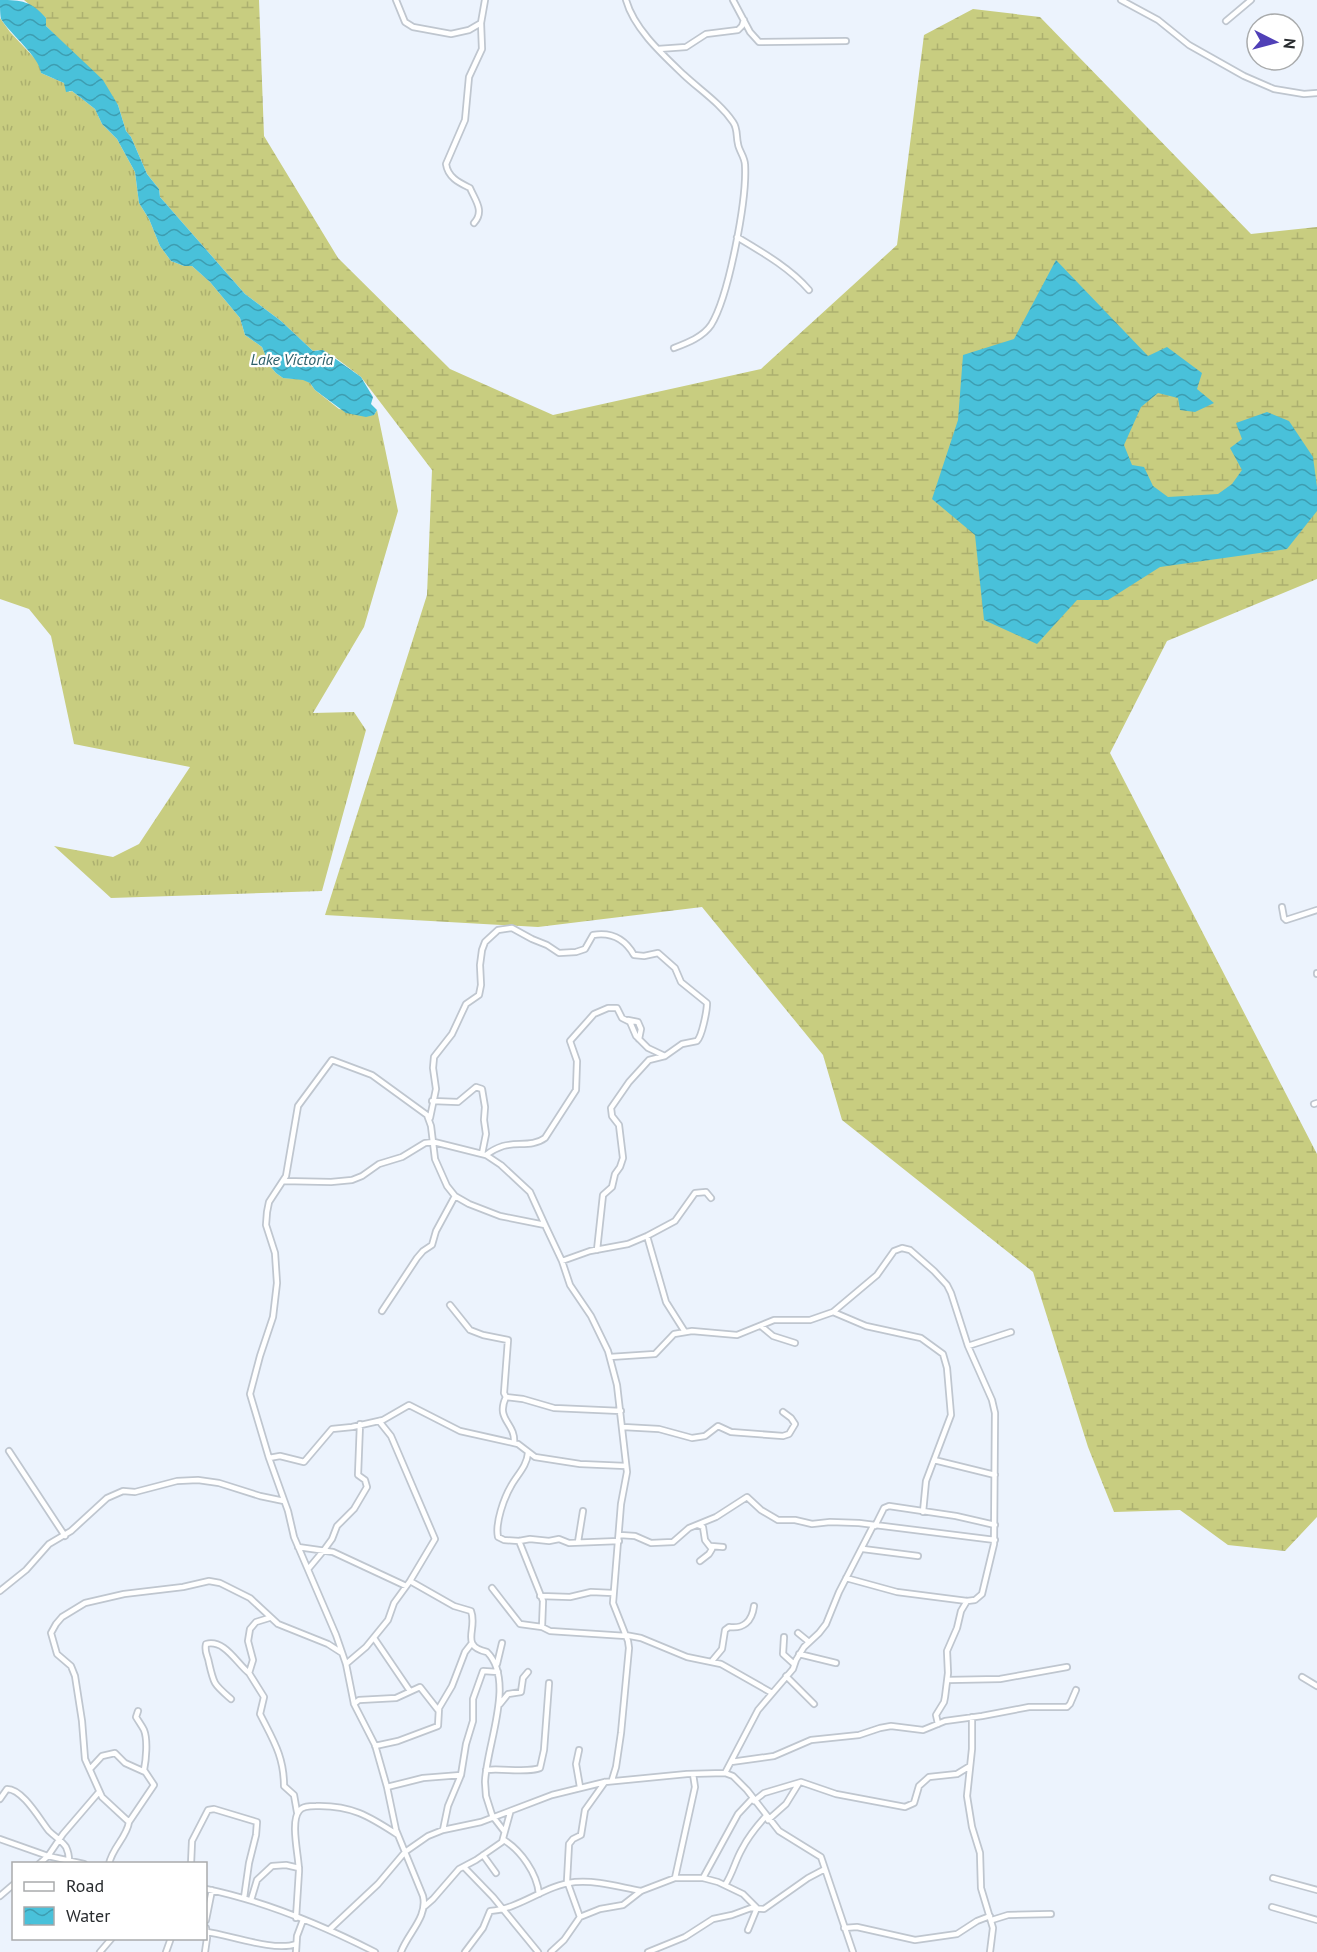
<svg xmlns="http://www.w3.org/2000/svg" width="1317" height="1952" font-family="'PT Sans',sans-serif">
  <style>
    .grass { fill: url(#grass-tufts) }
    .wetland { fill: url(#wetland-marsh) }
    .water { fill: url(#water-waves) }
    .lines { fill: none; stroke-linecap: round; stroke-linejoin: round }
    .minor-casing { stroke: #bfc6cf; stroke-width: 8 }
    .minor { stroke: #fff; stroke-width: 4.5 }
    .labels { text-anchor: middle; stroke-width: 4.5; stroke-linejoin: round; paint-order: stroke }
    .water-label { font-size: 16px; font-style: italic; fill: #2e606a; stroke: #fff }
  </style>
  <defs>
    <pattern id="grass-tufts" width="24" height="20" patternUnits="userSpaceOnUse" patternTransform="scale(1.5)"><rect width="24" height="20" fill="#c8cd80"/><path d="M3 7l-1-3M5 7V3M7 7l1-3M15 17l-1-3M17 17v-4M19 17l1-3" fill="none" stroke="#acb06f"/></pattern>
    <pattern id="wetland-marsh" width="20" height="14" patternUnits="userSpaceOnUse" patternTransform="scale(1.5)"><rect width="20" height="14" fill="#c8cd80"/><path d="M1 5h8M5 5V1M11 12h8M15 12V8" fill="none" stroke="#acb06f"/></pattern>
    <pattern id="water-waves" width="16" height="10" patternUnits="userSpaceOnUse" patternTransform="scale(1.5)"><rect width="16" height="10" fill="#49c1da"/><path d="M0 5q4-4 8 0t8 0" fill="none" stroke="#3d9db1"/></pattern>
  </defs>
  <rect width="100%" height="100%" fill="#ecf3fd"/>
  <!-- grass -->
  <path class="grass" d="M0 18 10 32 40 64 41 73 64 83 69 92 72 91 95 109 102 124 117 139 135 172 139 203 149 219 160 246 171 261 184 266H192L210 282 240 318 245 335 262 347 270 366 276 373 283 378 303 379 310 383 315 390 339 409 374 415 377 410 398 511 364 627 313 713 354 712 366 730 322 891 111 898 54 846 113 857 139 844 190 767 74 744 51 636 29 609 0 599Z"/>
  <!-- wetland -->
  <path class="wetland" d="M24 0H259L264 136 338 258 450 369 553 415 761 369 897 245 924 35 973 9 1040 17 1251 234 1317 227V579L1167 641 1110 753 1317 1154V1517L1285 1551 1228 1545 1180 1510 1114 1512 1088 1447 1033 1272 842 1120 823 1055 702 907 538 927 325 915 427 595 432 470 361 377 336 358 318 350 313 351 281 321 245 294 160 197 159 189 147 174 131 137 126 131 118 105 83 63 46 26V18Z"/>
  <!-- water -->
  <path class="water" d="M0 0C22 0 31 1 46 18V26L103 80 118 105 126 131 131 137 147 174 159 189 160 197 245 294 281 321 313 351 323 350 361 377 373 397 371 404 377 410 374 415 366 417 346 413 315 390 310 383 303 380 283 378 276 373 270 366 262 347 245 335 240 318 210 282 192 266H184L171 261 160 246 149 219 139 203 135 172 117 139 102 124 95 109 72 91 66 92 64 83 41 73C39 56 11 35 1 19 0 14 0 6 0 0Z
    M1056 260 1148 356 1167 347 1202 373 1197 389 1214 403 1195 412 1180 410 1178 398 1158 393 1141 407 1124 445 1132 465 1144 467 1153 486 1168 497 1218 494 1232 484 1242 470 1230 448 1242 439 1236 423 1267 412 1289 421 1313 457 1317 487V511L1287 549 1160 567 1108 600H1077L1037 644 984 620 975 535 932 499 958 420 963 355 1014 339Z"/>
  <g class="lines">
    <!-- minor casing -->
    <g class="minor-casing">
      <path id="minor" d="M396 0 405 22 413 27 451 34 469 30 481 23
        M626 0C634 29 663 55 684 75 700 90 720 103 733 122 738 129 736 136 738 144 739 151 745 157 745 165 747 199 729 296 711 325 703 337 687 343 674 348
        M733 0 750 32 759 42 846 41
        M1121 0 1158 20 1189 45 1244 76 1274 89 1304 94 1317 93
        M1226 21 1251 0
        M658 49 686 47 706 34 738 30 742 26 744 20
        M474 223C485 211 475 200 470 188 460 183 448 178 446 164L465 120 469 77 482 49 481 23 485 0
        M737 237C762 252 790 268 809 290
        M1282 907 1284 918 1286 920 1317 910
        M1317 974V973
        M628 1020 638 1022 641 1029 639 1039
        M432 1101 458 1102 476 1087 482 1089 485 1107 484 1120 486 1134 482 1154
        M1314 1104 1317 1103
        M430 1118 436 1089 433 1068 434 1057 452 1034 466 1004 479 995 481 985 480 965 482 950 485 942 498 930 512 928 532 939 547 945 559 953 576 952 585 949 593 935C611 932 625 939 634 955L644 956 658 953 675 968 681 982 707 1003C707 1011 702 1036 697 1041L682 1044 665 1056 649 1060 629 1082 611 1108 612 1116 619 1125 623 1158 620 1167 615 1174 612 1187 603 1195 597 1250
        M486 1155C491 1151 497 1148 503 1146 517 1142 533 1147 545 1138L576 1090 577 1061 570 1041 594 1014 608 1008H617L622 1018 630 1022 636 1036 648 1048 665 1056
        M283 1181 331 1182 352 1180 362 1176 379 1164 402 1157 425 1143 434 1142 486 1155 501 1165 530 1192 545 1225
        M647 1236 666 1302 685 1332
        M562 1261 590 1251 628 1244 647 1236 675 1221 695 1193 706 1192 711 1198
        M450 1305 470 1330 483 1335 508 1340 504 1393 506 1397 523 1399 554 1408 621 1411
        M382 1311 417 1258 423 1251 432 1245 436 1231 455 1196
        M833 1312 866 1326 921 1338 943 1354 947 1368 951 1415 926 1481 923 1512
        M761 1326 773 1336 795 1343
        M968 1346 1011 1332
        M610 1357 655 1354 674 1334 692 1331 737 1335 774 1320H810L833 1312 877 1275 894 1251 902 1248 910 1250 934 1271 947 1285 951 1293 968 1346 992 1400 995 1413 994 1544 982 1594 975 1600 967 1601 897 1592 846 1578
        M506 1397C495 1420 516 1423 514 1443
        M623 1427 659 1429 692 1438 705 1436 718 1426 731 1432 783 1436 789 1434 795 1424 791 1418 783 1412
        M9 1451 65 1536
        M528 1453C527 1466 517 1475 511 1486 504 1498 495 1523 498 1537L504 1540 519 1541 530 1539 549 1541 559 1539 569 1543 619 1541
        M269 1458 280 1456 304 1462 332 1429 352 1427 383 1420 409 1405 460 1431 518 1444 535 1457 580 1464 626 1466
        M934 1460 995 1475
        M698 1525 703 1527 705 1540 712 1549 709 1554 700 1561
        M875 1526 884 1508 889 1506 956 1516 995 1525
        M620 1535 635 1536 651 1543 673 1542 689 1528 716 1517 747 1497 761 1510 778 1520H795L812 1524 830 1522 859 1523 995 1540
        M519 1541 543 1601 542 1627 550 1631 626 1636
        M578 1542 583 1511
        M711 1546 723 1547
        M298 1547 333 1552 406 1586
        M863 1549 918 1556
        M309 1568 324 1550 332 1539 337 1526 354 1509 367 1487 365 1480 358 1475 360 1424
        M410 1581 454 1606 471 1611C478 1629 459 1646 487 1652 516 1681 486 1746 485 1782L486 1796 493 1818
        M492 1588 520 1624 542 1627
        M0 1591 26 1570 49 1544 71 1531 107 1498 123 1491 135 1492 177 1481 198 1480 219 1483 260 1496 284 1501
        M540 1596 570 1597 591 1592 613 1593
        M269 1618 256 1622 250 1629 248 1641 253 1660 249 1673 264 1697 260 1714C273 1740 284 1756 284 1786L294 1795 297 1812
        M798 1633 809 1642
        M625 1635 641 1638 687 1657 721 1664 772 1693
        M784 1637 783 1654 794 1664
        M374 1638 410 1691
        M799 1654 836 1663
        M712 1661 722 1649 725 1630 729 1627C743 1629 752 1622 754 1606
        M346 1664 366 1647 388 1620 394 1603 410 1581 435 1539 391 1436 379 1421
        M497 1664 502 1643
        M786 1676 814 1704
        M1302 1677 1317 1686
        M948 1680 1000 1679 1067 1667
        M231 1699C214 1684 214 1685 209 1663 208 1655 204 1653 206 1644 225 1639 237 1664 249 1673
        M354 1704 359 1700 396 1698 420 1687 438 1710
        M500 1704 508 1694 521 1692 523 1678 528 1672
        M972 1717V1749L967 1796 972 1827 980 1853 981 1888 993 1928 990 1952
        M938 1724 936 1715 944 1702 945 1697 948 1673 947 1651 957 1628 961 1611 967 1601
        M375 1746 398 1741 438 1726 439 1708 452 1686 465 1652 472 1643
        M579 1750 576 1764 580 1787
        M731 1762 774 1756 811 1740 859 1735 880 1728 891 1726 923 1730 945 1721 982 1716 1029 1707H1067L1070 1704 1076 1690
        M90 1769 102 1756 115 1753 125 1763 145 1772
        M486 1770C501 1768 529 1773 540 1768L544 1750 549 1683
        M725 1773 758 1710 793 1669 796 1660 804 1647 819 1633 826 1624 839 1592 873 1526
        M387 1787 423 1778 461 1775
        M0 1799 7 1789C23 1789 40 1820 49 1831 54 1836 62 1841 66 1847 68 1851 69 1857 69 1861
        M754 1801 764 1793 801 1782 836 1794 905 1807 914 1803 919 1786 929 1777 957 1774 970 1766
        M494 1818 504 1831
        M768 1820 786 1804 799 1783
        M129 1822 154 1785 144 1770C146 1760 148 1740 144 1730 142 1726 139 1722 136 1717L138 1711
        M443 1830 448 1806 461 1775 466 1744 473 1721V1699L483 1671 498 1672
        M0 1839 48 1856 84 1864
        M504 1840C521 1851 537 1873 539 1894
        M483 1855 496 1873
        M39 1864 48 1856 63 1834 99 1792
        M109 1864C112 1848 127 1837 129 1822L102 1797 85 1759 82 1721 75 1676 71 1666 57 1654 51 1633 56 1624 62 1617 85 1603 124 1594 183 1587 209 1581 220 1583 250 1598 278 1624 328 1644 342 1653
        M191 1864 192 1841 208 1810 214 1809 257 1822 256 1835 249 1863 244 1898
        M464 1867 493 1897 538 1952
        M675 1878 695 1787 693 1774
        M703 1878 738 1814 752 1799
        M1273 1878 1317 1890
        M725 1885C733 1873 735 1861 742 1849 748 1837 757 1826 766 1816
        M206 1889C264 1901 322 1925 375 1952
        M0 1896 14 1884
        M251 1900 257 1880 272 1866 286 1865 299 1868
        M425 1906 433 1899 459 1869 476 1860 502 1842 510 1813
        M1272 1907 1317 1920
        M580 1917 567 1881 569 1844 573 1839 581 1835 585 1810 605 1782
        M296 1918C297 1902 298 1886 299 1871 299 1857 290 1822 299 1811 302 1806 310 1806 316 1806 351 1805 369 1816 398 1835
        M206 1920 212 1890
        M992 1920 1008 1915 1051 1914
        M844 1928 857 1927 915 1940 957 1934 977 1921 990 1916
        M330 1929 378 1884 405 1852 428 1836 443 1830 481 1822 552 1795 605 1782 687 1774 725 1773 733 1776 747 1790 779 1831 821 1857 853 1952
        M207 1932C229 1935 275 1952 296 1944
        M100 1952 112 1938
        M166 1952 171 1938
        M205 1952 207 1938 206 1928
        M296 1952 297 1936 303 1920
        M401 1952C408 1933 428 1917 423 1896L396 1830 387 1787 375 1745 354 1704 346 1664 336 1635 294 1537 288 1511 269 1458 250 1394 260 1356 273 1317 277 1283 275 1253 266 1225 267 1212 269 1202 286 1176 298 1106 332 1060 372 1075 427 1115 431 1126 435 1159 447 1186 455 1196 469 1204 500 1216 545 1225 562 1261 570 1285 591 1316 608 1351 617 1385 627 1472 621 1504 613 1603 628 1641 629 1648 621 1733 616 1767 612 1780
        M465 1952 483 1928 490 1911C520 1909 545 1885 575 1882 597 1880 619 1887 641 1891
        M551 1952 564 1940 580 1917 600 1909 623 1905 641 1891 675 1878H703L718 1882 743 1894 757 1908 748 1930
        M648 1952 685 1937 713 1919 732 1915 751 1908 764 1909 808 1878 825 1869"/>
    </g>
    <!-- minor -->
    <use href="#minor" class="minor"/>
  </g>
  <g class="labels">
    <!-- water labels -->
    <g class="water-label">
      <text x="292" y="365">Lake Victoria</text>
    </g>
  </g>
  <!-- legend -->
  <rect x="12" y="1862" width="195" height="78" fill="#ffffff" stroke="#a9abac" stroke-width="1.5"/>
  <rect x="24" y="1882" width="30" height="9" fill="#ffffff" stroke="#a9abac" stroke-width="1.5"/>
  <text x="66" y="1892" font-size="18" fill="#292c2f">Road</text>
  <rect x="24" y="1907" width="30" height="18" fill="url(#water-waves)" stroke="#a9abac" stroke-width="1.5"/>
  <text x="66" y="1922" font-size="18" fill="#292c2f">Water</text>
  <!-- north arrow -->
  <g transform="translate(1275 42) rotate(96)"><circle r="28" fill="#ffffff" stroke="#a9abac" stroke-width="1.5"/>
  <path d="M0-4.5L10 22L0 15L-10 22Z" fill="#5040b7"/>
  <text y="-9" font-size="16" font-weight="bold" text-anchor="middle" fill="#292c2f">N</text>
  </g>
</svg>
